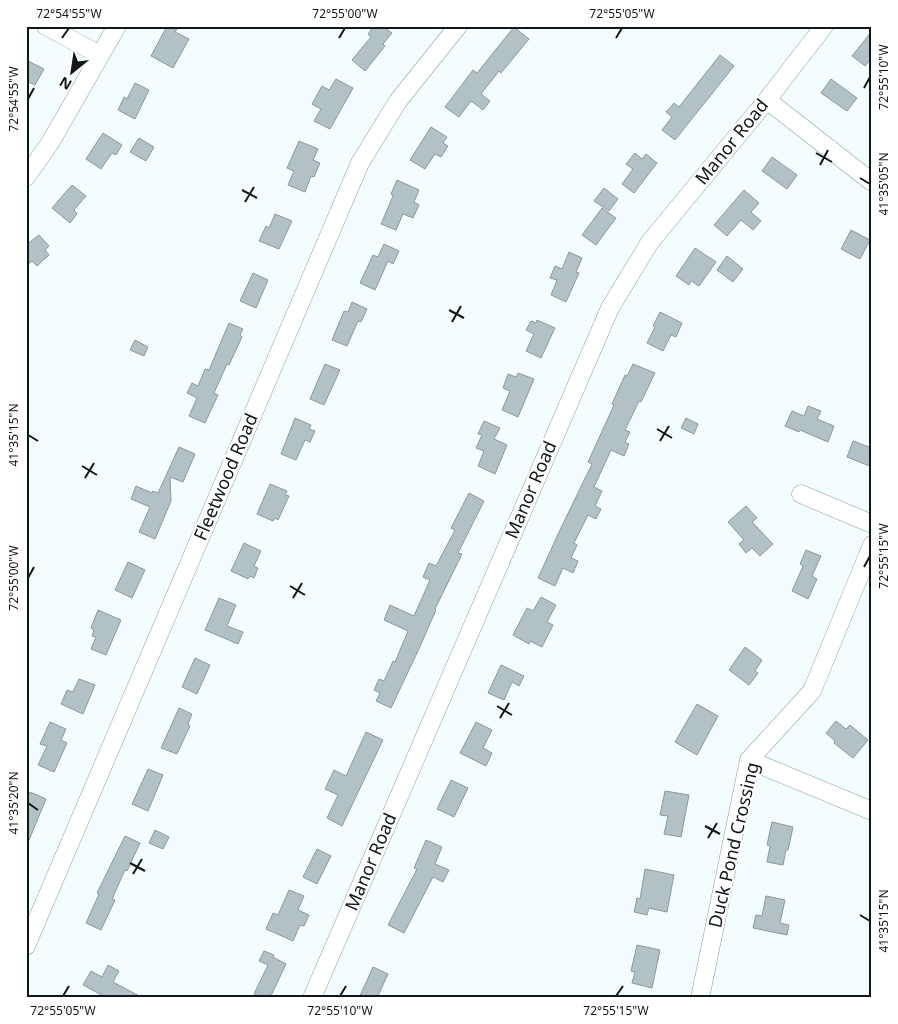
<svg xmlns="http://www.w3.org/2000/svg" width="898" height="1024" font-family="'Noto Sans',sans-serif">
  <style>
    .building { fill: #b2c2c4; stroke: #8a9a9c }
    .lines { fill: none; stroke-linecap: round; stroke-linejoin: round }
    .minor-casing { stroke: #8e9da0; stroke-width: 19 }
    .minor { stroke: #fff; stroke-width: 18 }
    .ticks { fill: none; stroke: #111718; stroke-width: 2 }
    .labels { text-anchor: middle; stroke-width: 4.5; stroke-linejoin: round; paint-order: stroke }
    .street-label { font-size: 18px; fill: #111718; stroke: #fff }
    .neatline { fill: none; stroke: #111718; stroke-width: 2 }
    .ticks-label { font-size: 12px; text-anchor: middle; fill: #111718 }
  </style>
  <rect width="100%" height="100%" fill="#f3fdff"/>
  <!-- building -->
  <path class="building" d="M167 26H179L175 32 189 39 173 68 151 56Z
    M374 26H383L392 33 383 44 385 46 365 71 352 60 371 37 368 34Z
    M514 27 529 39 501 73 499 71 481 94 490 101 483 110 471 101 459 117 445 107 473 70 477 73Z
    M872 31V58L865 66 852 56Z
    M720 55 734 66 675 140 662 130 672 117 666 112 674 103 679 107Z
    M26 60 44 69 35 85 26 81Z
    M336 79 353 88 330 129 314 121 321 109 312 104 322 86 329 90Z
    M831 79 857 98 847 111 821 93Z
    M135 83 149 90 135 119 118 110 124 97 127 99Z
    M431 127 447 137 443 143 448 146 441 157 435 154 425 169 410 160Z
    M103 133 122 145 116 155 112 153 101 169 86 159Z
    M139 138 154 147 146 161 130 152Z
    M299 141 318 149 313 160 320 163 314 177 311 176 305 192 288 185 294 171 287 168Z
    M635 153 642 159 646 154 657 163 634 193 622 184 633 169 626 164Z
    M772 157 797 175 787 189 762 171Z
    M397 180 419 190 414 202 419 205 413 218 403 214 396 230 381 224 393 196 391 194Z
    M72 185 86 196 74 210 77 214 70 223 52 208Z
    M604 188 618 199 609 211 594 201Z
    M744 190 759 203 751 212 761 221 753 230 741 220 727 236 714 225Z
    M602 208 616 218 596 245 582 235Z
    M275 214 292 221 279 249 259 241 266 226 269 228Z
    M851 230 870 240 860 259 841 249Z
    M39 235 49 246 45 250 49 255 37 266 32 261 26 266V245Z
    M384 244 399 251 393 264 388 261 375 290 360 283 373 255 378 257Z
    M695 248 716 262 699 286 691 281 689 285 676 276Z
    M569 252 582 258 576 272 579 273 566 302 551 295 557 280 550 278 555 266 562 269Z
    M727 256 743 269 733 282 717 270Z
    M253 273 268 280 256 308 240 301Z
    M352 302 367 309 361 322 358 321 347 346 332 340 344 311 348 312Z
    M660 312 682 323 676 337 671 335 663 351 647 343 655 327 653 326Z
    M537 320 555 328 541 358 526 351 534 334 526 330 531 321 536 323Z
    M229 323 243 329 240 335 242 337 229 365 227 364 214 393 218 395 205 423 189 416 197 398 187 393 192 383 198 386 205 369 209 370Z
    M135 340 148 347 144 356 130 350Z
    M325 364 340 370 324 405 310 399Z
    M633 364 655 373 641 402 639 401 625 430 630 432 625 442 629 444 624 456 611 450 594 487 602 491 595 506 601 509 596 519 588 515 574 543 577 545 571 558 578 561 573 573 563 568 555 586 538 578 559 532 592 464 588 462 614 405 612 404 625 375 627 376Z
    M518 373 534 379 518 417 502 410 510 391 503 388 508 374 516 377Z
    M808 406 821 411 817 419 834 426 828 442 800 430 799 432 785 426 792 411 804 416Z
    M295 418 311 425 309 429 315 431 310 442 305 440 296 460 281 454Z
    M686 418 698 424 694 434 681 428Z
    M484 421 500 428 494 439 507 445 495 474 478 466 484 451 476 448 482 435 478 434Z
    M853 441 872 448V467L847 457Z
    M179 447 195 454 183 482 170 477 171 501 155 539 139 532 150 507 131 499 136 486 152 493 153 491 158 493Z
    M270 484 287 491 285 495 289 496 278 520 275 518 273 521 257 514Z
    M469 493 484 501 458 553 462 554 435 609 436 610 418 651 391 708 376 701 380 693 374 690 379 679 384 681 393 661 395 662 408 631 384 620 390 605 414 616 430 580 423 577 429 563 436 566 455 530 451 528Z
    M746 506 757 518 752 522 773 544 760 556 752 548 746 553 739 544 744 540 728 522Z
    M244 543 261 551 254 566 258 568 254 578 250 576 248 579 231 571Z
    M806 550 821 556 812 576 817 579 808 599 792 591 803 566 800 564Z
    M128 562 145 570 132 598 115 590Z
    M541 597 556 605 547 622 553 625 542 647 530 641 529 644 513 635 527 608 533 611Z
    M219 598 236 605 227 626 243 632 238 644 205 630Z
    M98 610 121 620 106 655 91 649 96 637 92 636 94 630 91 628Z
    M745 647 762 660 755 671 758 673 749 685 729 670Z
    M195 658 210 665 197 694 182 687Z
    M501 665 524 676 519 686 512 682 504 700 488 693Z
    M79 679 95 685 83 714 61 704 67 690 73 692Z
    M697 704 718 716 697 755 675 742Z
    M179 708 192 714 188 724 190 726 177 754 161 748Z
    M836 721 846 729 850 725 868 740 853 758 834 743 835 741 826 733Z
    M50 722 66 729 61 740 67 743 54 772 38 765 47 746 40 744Z
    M476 722 492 730 483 748 492 753 486 766 460 753Z
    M366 732 383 740 342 826 327 818 338 795 325 789 334 770 346 776Z
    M148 769 163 775 148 811 132 804Z
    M451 780 468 788 454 817 437 809Z
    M665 791 689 795 681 837 664 834 668 816 660 815Z
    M30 792 46 799 27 845 26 802Z
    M772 822 793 827 788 850H786L783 865 767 862 770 846 767 845Z
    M155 830 169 837 163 849 149 843Z
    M125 836 140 843 127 871 125 870 112 899 115 900 101 930 86 923 99 894 97 893Z
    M426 840 442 847 435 864 449 870 443 882 433 877 404 933 388 925 417 869 414 868Z
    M317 849 331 856 317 884 303 877Z
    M645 869 674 875 667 912 649 908 647 915 634 912 637 898 640 899Z
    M289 890 304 896 298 910 309 915 304 926 300 925 293 941 266 929 273 913 278 915Z
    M766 896 785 900 780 923 789 925 787 935 753 928 756 915 762 916Z
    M637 945 660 950 652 988 632 983 635 972 631 971Z
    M264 951 274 955 273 957 286 964 270 998H263L254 994 268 965 259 961Z
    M108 965 119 971 113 982 143 998H107L83 985 91 971 102 977Z
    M373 967 388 974 377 998H359Z"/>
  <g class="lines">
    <!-- minor casing -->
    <g class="minor-casing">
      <path id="minor" d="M46 26 100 55
        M767 100 872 182
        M26 177 50 143 117 26
        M801 494 872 524
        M749 760 872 811
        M26 946 360 163 398 101 458 26
        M312 998 610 308 650 242 767 100 824 26
        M700 998 749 760 812 691 872 545"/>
    </g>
    <!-- minor -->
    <use href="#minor" class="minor"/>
  </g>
  <!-- ticks -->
  <path class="ticks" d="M62 38 69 28M339 38 345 28M616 38 622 28M864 88 870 77M28 99 34 88M816 153 832 162M820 165 828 150M860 178 870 184M242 190 257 198M245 202 254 187M449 310 464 318M452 322 461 306M657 429 672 438M28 435 38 441M660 441 669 426M82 466 97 475M85 478 94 463M864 567 870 556M28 578 34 567M290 586 305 595M293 598 302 583M497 706 512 715M500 718 509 703M28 803 38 810M705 826 720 834M708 838 717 823M130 863 145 871M133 874 142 859M860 915 870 921M63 996 69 986M340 996 346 986M616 996 623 986"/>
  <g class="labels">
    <!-- street labels -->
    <g class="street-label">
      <text transform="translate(732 142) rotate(-51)" y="6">Manor Road</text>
      <text transform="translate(226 477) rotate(-67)" y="6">Fleetwood Road</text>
      <text transform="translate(531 490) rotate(-67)" y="6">Manor Road</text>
      <text transform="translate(734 845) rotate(-77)" y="6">Duck Pond Crossing</text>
      <text transform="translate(371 862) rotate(-67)" y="6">Manor Road</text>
    </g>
  </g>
  <!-- border -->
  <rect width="898" height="1024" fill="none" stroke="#ffffff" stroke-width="55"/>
  <!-- north arrow -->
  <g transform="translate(72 72) rotate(210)" stroke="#ffffff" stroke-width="4" paint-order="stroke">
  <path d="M0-4L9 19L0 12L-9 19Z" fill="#111718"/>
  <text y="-8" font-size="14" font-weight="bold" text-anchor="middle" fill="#111718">N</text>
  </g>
  <rect x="28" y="28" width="842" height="968" class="neatline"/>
  <g class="ticks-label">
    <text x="69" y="18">72°54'55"W</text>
    <text x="345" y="18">72°55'00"W</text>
    <text x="622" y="18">72°55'05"W</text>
    <text transform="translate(884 77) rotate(-90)" y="4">72°55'10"W</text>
    <text transform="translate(14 99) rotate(-90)" y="4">72°54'55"W</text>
    <text transform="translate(884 184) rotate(-90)" y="4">41°35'05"N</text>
    <text transform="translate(14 435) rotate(-90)" y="4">41°35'15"N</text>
    <text transform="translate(884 556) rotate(-90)" y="4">72°55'15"W</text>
    <text transform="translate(14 578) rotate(-90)" y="4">72°55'00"W</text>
    <text transform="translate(14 803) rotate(-90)" y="4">41°35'20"N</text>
    <text transform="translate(884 921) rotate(-90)" y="4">41°35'15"N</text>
    <text x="63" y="1015">72°55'05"W</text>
    <text x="340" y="1015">72°55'10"W</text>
    <text x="616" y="1015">72°55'15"W</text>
  </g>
</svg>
